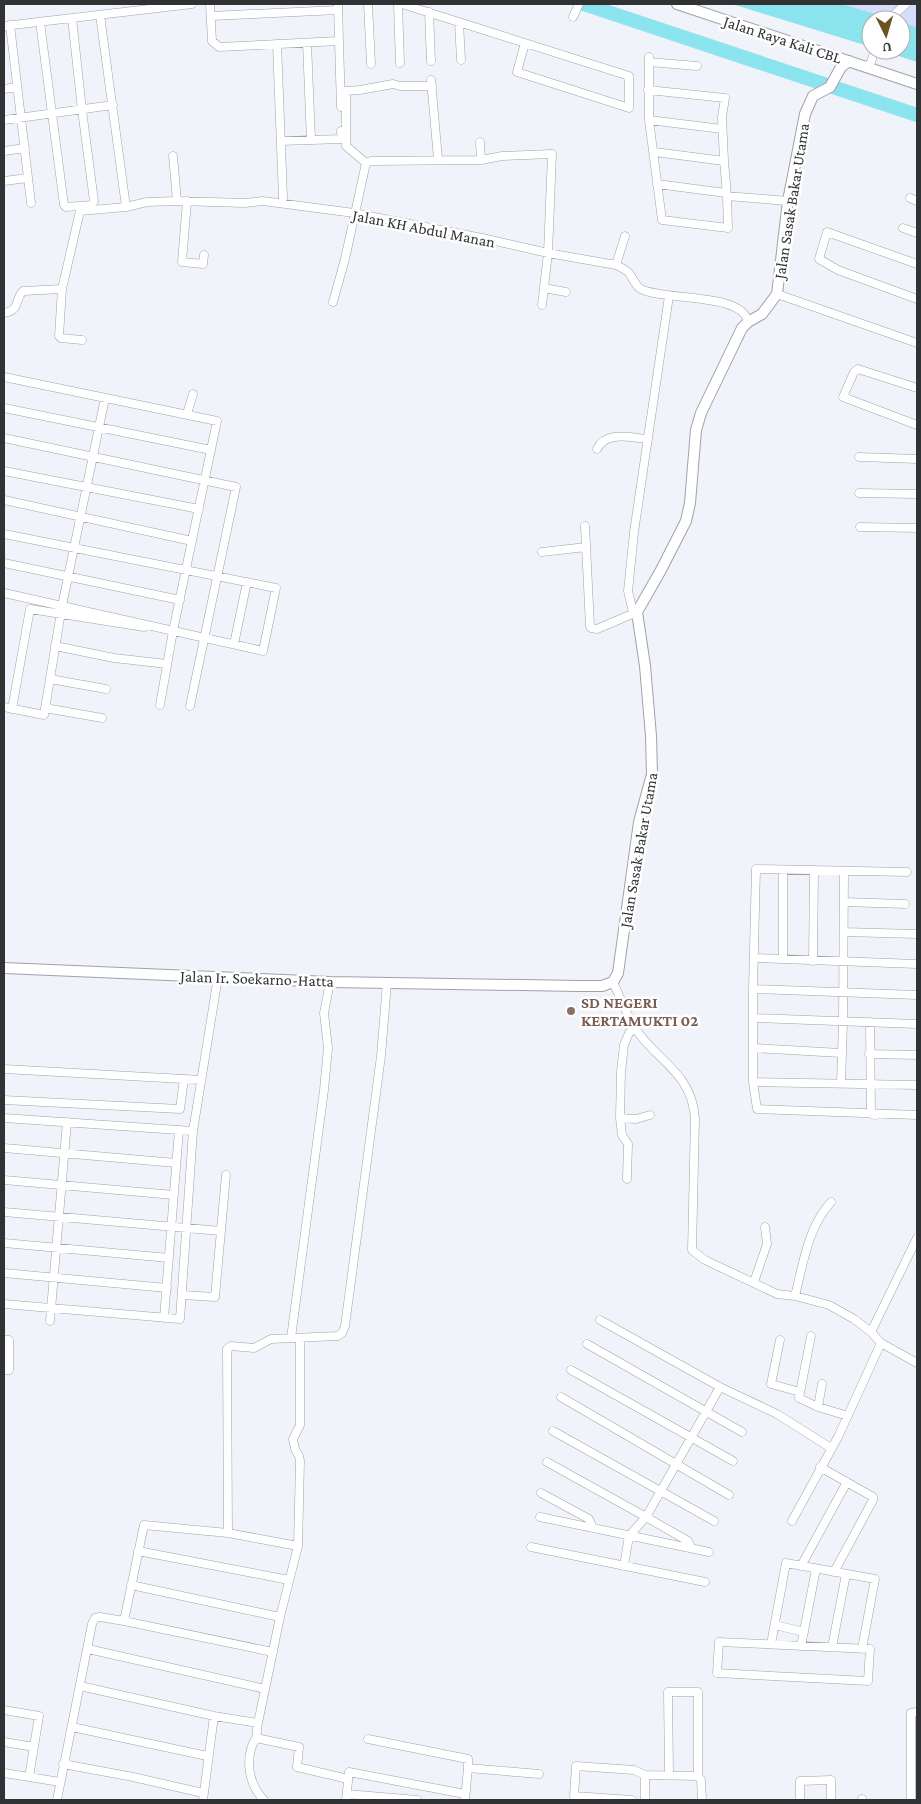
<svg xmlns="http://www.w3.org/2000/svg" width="921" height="1804" font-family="'Crimson Pro',serif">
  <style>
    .green { fill: #d4defb }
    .water { fill: #8be4ed }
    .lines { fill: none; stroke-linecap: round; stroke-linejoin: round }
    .river { stroke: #8be4ed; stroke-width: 14 }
    .minor-casing { stroke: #a0a2a9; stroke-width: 9 }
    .major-casing { stroke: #a0a2a9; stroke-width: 12 }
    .minor { stroke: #fff; stroke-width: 8 }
    .major { stroke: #fff; stroke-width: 10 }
    .education-dot { fill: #8d6e63; stroke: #fff; stroke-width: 2 }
    .labels { text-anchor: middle; stroke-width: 5; stroke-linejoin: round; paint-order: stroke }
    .street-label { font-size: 16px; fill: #313234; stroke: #fff }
    .education-label { font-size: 16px; font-weight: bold; fill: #785e54; stroke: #fff; text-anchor: start }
  </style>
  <rect width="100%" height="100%" fill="#f0f3fa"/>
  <!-- green -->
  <path class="green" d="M842 4H917V27L901 22V20H895Z"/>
  <!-- water -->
  <path class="water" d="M732 4H842L895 20H871V47Z
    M901 22 917 27V62L880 50H901Z"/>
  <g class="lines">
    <!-- river -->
    <path class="river" d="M584 4 917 115"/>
    <!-- minor casing -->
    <g class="minor-casing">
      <path id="minor" d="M210 4 212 41 219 47 339 41 338 4
        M368 4 371 64
        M398 4 400 63
        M402 4 629 76V108L517 72 525 43
        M429 12 431 61
        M100 15 126 207
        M211 16 338 10
        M573 17 579 4
        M888 20 906 4
        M40 22 64 205 66 207 92 205 94 201 82 110 72 18
        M459 22 461 60
        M10 25 31 203
        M4 26 192 4
        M339 41 341 107
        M307 43 311 140
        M277 44 283 198
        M649 57V120L662 220 728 228 727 196
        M649 62 697 66
        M868 67 871 62 875 50
        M431 80 438 159
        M4 89 17 87
        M648 90 725 98 722 117 724 161 655 152
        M4 120 113 105
        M649 120 722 129
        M281 141 342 139 341 131
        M4 151 25 148
        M173 156 177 201
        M481 160 502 156 552 154 548 253 542 305
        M724 161 727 196 788 201
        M366 163 346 146V91L360 90 393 84 400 86H432
        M4 181 28 178
        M657 184 726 193
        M910 198 917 201
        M187 201 182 262 203 264 204 255
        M903 228 917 233
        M917 264 827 232 819 259 838 270 917 299
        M616 265 625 236
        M544 288 566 292
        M62 289 59 336 61 338 82 340
        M777 294 917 343
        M333 302 345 259 366 163 371 161 481 160 480 142
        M4 313C21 310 14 300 23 291L62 289 80 211 126 207 147 202 177 201 245 203 263 201 354 213 482 238 548 253 616 265C620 267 625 269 629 273 633 278 635 286 641 289 663 301 743 292 748 322
        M4 377 217 421 173 631 160 705
        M917 388 858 369 854 372 843 397 917 425
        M4 408 211 450
        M187 414 193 394
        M4 438 236 487 190 706
        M597 449C606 430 631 438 648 439
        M859 457 917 459
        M4 471 199 509
        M859 493 917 494
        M4 500 192 541
        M585 526 590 626 591 628 597 629 637 612
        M860 527 917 528
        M4 534 276 588 263 651 4 593
        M542 552 586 547
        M4 563 180 600
        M633 612 628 591 634 532 669 296
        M234 644 247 582
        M55 646 114 658 167 664
        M50 679 106 689
        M4 707 44 715 62 606 105 398
        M45 708 102 718
        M12 709 30 609 144 627
        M907 872 756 869 753 989V1082L757 1109 917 1115
        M844 902 905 904
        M844 932 917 934
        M754 958 917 964
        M783 959V870
        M813 961 814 870
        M613 982C620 997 626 1013 635 1028 657 1062 692 1072 695 1119L692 1250 705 1260 777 1294 795 1296 829 1305 854 1319 871 1332 881 1343 917 1363
        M753 989 917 995
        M753 1018 917 1024
        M870 1022 871 1114 875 1115
        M753 1048 841 1053
        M869 1054 917 1055
        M4 1069 201 1080
        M753 1082 917 1085
        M841 1083 843 1022 844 871
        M4 1100 180 1109 184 1079
        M4 1118 193 1131
        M620 1118 636 1119 650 1115
        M4 1148 176 1163
        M627 1179 628 1144 622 1135 620 1118 621 1072 624 1045 629 1033 635 1028
        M4 1180 174 1195
        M4 1212 221 1231
        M4 1243 169 1258
        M4 1273 167 1288
        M754 1282 767 1244 765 1227
        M182 1295 215 1297 226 1175
        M795 1296C803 1264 808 1227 831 1202
        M4 1304 180 1319 193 1131 218 977
        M164 1318 179 1130
        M600 1320 720 1387 777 1414 831 1448
        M50 1321 67 1122
        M871 1332 917 1238
        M811 1336 799 1398 818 1407 848 1416
        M291 1338 324 1090 328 1048 324 1013 330 982
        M4 1340H9V1370H4
        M780 1340 771 1384 800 1392
        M587 1344 742 1432
        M571 1370 733 1461
        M561 1397 729 1495
        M818 1407 822 1384
        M553 1431 714 1521
        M547 1462 646 1517 720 1387
        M820 1467 873 1497V1500L834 1572
        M541 1493 589 1519 593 1528
        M540 1517 709 1552
        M792 1521 838 1437 881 1343
        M228 1533 227 1349 231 1346 254 1348 271 1339 338 1336 342 1333 345 1326 381 1056 387 983
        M531 1547 705 1582
        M138 1551 289 1580
        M624 1566 629 1536 646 1517 688 1541 691 1547
        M801 1566 847 1482
        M131 1585 280 1617
        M124 1621 144 1525 228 1533 298 1546
        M775 1625 804 1632
        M719 1642 870 1649 868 1681 717 1673Z
        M771 1644 786 1563 875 1579 862 1649
        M801 1646 816 1569
        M832 1647 846 1574
        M88 1649 265 1689
        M80 1686 214 1716 258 1723
        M4 1710 39 1716 29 1777
        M72 1727 207 1756
        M256 1738 299 1747 297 1767 348 1779
        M368 1739 468 1759V1768
        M4 1742 34 1747
        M63 1764 133 1777 203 1793
        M4 1773 60 1782
        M645 1775V1800
        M669 1775 668 1692H698V1776
        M347 1794 417 1800
        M862 1799V1800
        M57 1800 92 1624 95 1618 100 1617 124 1621 273 1652
        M203 1800 214 1716
        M264 1800C251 1787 246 1767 251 1749 252 1745 254 1742 256 1738 257 1734 257 1728 258 1723L280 1617 298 1546 300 1461 299 1456 295 1449 293 1439 300 1425V1338
        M346 1800 349 1772 465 1794
        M465 1800 468 1768 539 1774
        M632 1800 574 1796 576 1766 634 1770 645 1775 698 1776 701 1780 702 1800
        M800 1800V1781L831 1780V1800
        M911 1800V1713L917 1712"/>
    </g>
    <!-- major casing -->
    <g class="major-casing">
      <path id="major" d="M677 4 917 84
        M4 968 330 982 579 986H602L613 982 618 973 639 822 652 774 651 736 645 666 637 612 661 570 686 521 690 503 696 430 701 413 742 328 748 322 762 314 777 294 788 201 805 114 813 96 830 87 841 67 849 61"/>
    </g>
    <!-- minor -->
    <use href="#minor" class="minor"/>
    <!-- major -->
    <use href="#major" class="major"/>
  </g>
  <!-- markers -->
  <circle class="education-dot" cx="571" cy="1011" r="5"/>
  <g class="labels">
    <!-- street labels -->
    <g class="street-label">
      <text transform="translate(783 39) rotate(18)" y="6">Jalan Raya Kali CBL</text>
      <text transform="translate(791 201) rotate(-81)" y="6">Jalan Sasak Bakar Utama</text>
      <text transform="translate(424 228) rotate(11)" y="6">Jalan KH Abdul Manan</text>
      <text transform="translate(638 850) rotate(-80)" y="6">Jalan Sasak Bakar Utama</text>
      <text transform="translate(257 978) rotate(2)" y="6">Jalan Ir. Soekarno-Hatta</text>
    </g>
    <!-- education labels -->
    <g class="education-label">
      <text x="581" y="1008">SD NEGERI<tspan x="581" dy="18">KERTAMUKTI 02</tspan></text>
    </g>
  </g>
  <!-- border -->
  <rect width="921" height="1804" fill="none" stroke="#313234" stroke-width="10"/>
  <!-- north arrow -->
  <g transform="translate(886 35) rotate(175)"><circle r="24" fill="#ffffff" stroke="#adadae"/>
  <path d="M0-4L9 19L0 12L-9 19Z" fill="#6d5324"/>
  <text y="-8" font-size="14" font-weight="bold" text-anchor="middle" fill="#313234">U</text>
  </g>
</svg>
